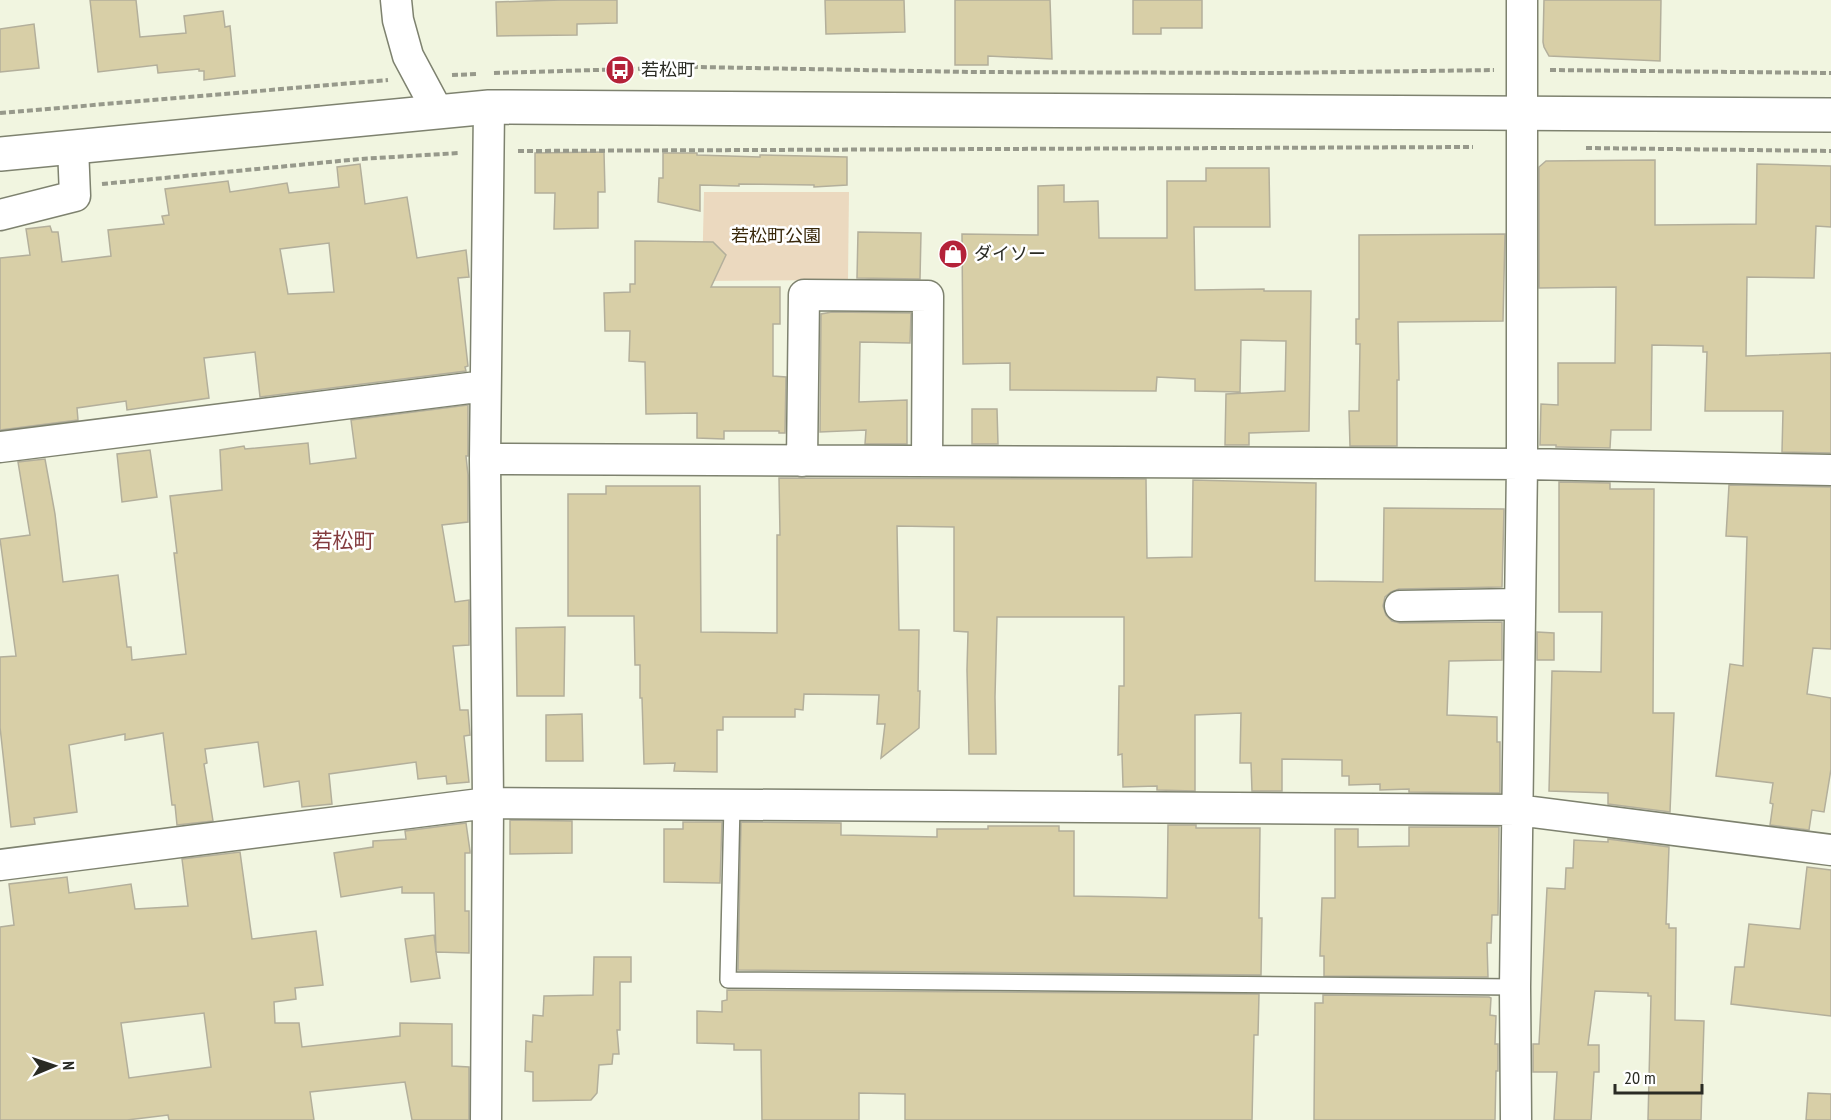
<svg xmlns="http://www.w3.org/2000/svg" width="1831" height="1120" font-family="'PT Sans Narrow','Noto Sans JP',sans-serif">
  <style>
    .green { fill: #ebd9bf }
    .building { fill: #d8cfa7; stroke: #b3af9b; stroke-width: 1.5; fill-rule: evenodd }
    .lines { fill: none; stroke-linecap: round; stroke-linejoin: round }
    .service-casing { stroke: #7e826f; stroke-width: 18 }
    .minor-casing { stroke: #7e826f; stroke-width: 33 }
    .tertiary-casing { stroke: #7e826f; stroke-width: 36 }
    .path { stroke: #97998b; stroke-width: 4; stroke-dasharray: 6 3; stroke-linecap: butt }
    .service { stroke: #fff; stroke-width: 15 }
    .minor { stroke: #fff; stroke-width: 30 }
    .tertiary { stroke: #fff; stroke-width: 33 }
    .labels { text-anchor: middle; stroke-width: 5; stroke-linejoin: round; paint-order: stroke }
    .poi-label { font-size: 18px; fill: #2a2b24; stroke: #fff; text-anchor: start }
    .park-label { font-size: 18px; fill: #382709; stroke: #fff }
    .quarter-label { font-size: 21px; fill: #843c3f; stroke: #fff }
  </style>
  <rect width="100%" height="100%" fill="#f1f5e0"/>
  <!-- green -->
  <path class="green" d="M704 192H849L848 280 702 281Z"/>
  <!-- building -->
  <path class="building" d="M90 0H136L140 37 186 33 184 16 223 11 225 27 230 26 235 76 204 80V71H199V69L158 73 157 65 98 72Z
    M561 0H617V23L577 24V35L497 36 496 2Z
    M825 0H904L905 32 826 34Z
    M955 0H1050L1052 59 988 56V65H955Z
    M1133 0H1202V28H1161V34H1133Z
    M1544 0H1661L1660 61 1549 56 1544 47 1543 42Z
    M34 24 39 68 0 72V29Z
    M604 152 605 192H598V228L554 229 555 193H535V153Z
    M663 153H697V155L760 157V155L847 157V185L814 187V185L739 184V186L700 185V211L658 202 659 178H663Z
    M1655 160V225L1756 224 1757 164 1831 166V227L1816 226 1814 278 1747 277 1746 356 1831 353V453L1782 452 1783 411H1705L1707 352H1703V346L1652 345 1651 430H1611L1610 448 1559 447H1556V445H1540L1541 404 1558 405V363H1615L1616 287 1539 288V167L1546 161Z
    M360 164 365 204 407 197 417 258 466 250 469 277 458 278 468 366 465 367 466 371 260 397 255 352 204 358 209 398 127 410 126 401 77 408 78 420 0 430V258L30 255 26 229 50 226 52 232H58L62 262 111 256 108 230 164 224 162 216 169 215 165 189 228 181 230 192 287 183 289 193 339 187 337 167ZM329 243 334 292 288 294 280 249Z
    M1206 168H1269L1270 227H1194L1195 290 1264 289V291H1311L1309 431 1249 433V445H1225L1226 394 1285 391 1286 341 1241 340 1240 392 1195 391V379L1157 377 1156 391 1010 390V363L963 364 962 234 1038 235V186L1064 185V202L1098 201 1099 238H1167V181H1206Z
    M858 232 921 233 920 279 857 278Z
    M1505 234 1503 321 1398 322 1399 380H1397V446H1350L1349 411H1359L1360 344H1356V319H1359V235Z
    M635 241 713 242 726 255 711 287H780V324H773V376L786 377 785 433H779V431H724V439L697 438V413L646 414 645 362 629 361 630 331H605L604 293 630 292V284H635Z
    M832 312 911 313 910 343 860 342 859 402 907 400V444H865L866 430 820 432 821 314Z
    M468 405V456H466L468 475V522L442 525 455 602 469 600V645L453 646 460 710H468L470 735 464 736 469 782 447 784 446 776 418 779 416 762 329 774 332 804 302 807 299 781 264 787 258 742 205 749 207 763 204 764 213 821 177 825 175 805H172L163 733 125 740V734L69 745 77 812 34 818 35 824 11 827 0 727V657L16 656 0 539 30 535 18 462 45 459 55 514 63 582 118 575 127 647H131L132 660 186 654 174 553H177L170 496 222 490 220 450 244 446 245 449 308 443 310 464 356 458 351 420Z
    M972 409H997L998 444H972Z
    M150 450 157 497 122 502 117 454Z
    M779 478 1146 479 1147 558 1192 557 1193 480 1316 483 1315 581 1383 582 1384 508 1504 509 1502 587 1399 589 1391 592 1385 597 1383 606 1386 615 1392 621 1400 623 1502 622V660L1449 661 1447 715 1497 717V742H1500V793L1409 792V789L1380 790V784L1349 785V776H1342V760L1282 759V791H1252L1251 763H1240L1241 713 1195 715V791L1157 790V786L1123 787 1122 754 1118 755 1119 686H1124V617H997L995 697 996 754H969L967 670 968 632 954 631V527L897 526 899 630H919L918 691H920L919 728 881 758 885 724H877L879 695 804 694 803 710 795 709V717H723V730H717V772L674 771 675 763 644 764 642 698H640V665H635L634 616H568V494H606V486H700L701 632 777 633V535H780Z
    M1559 482 1610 483V489H1654L1653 713H1674L1670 812 1608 804V793L1549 791 1552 671 1601 672 1602 612H1559Z
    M1729 485 1831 487V649L1813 648 1807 694 1831 698V769L1824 812 1812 810 1809 830 1770 825 1773 804 1770 803 1773 783 1716 776 1730 664 1743 666 1747 537 1726 536Z
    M565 627 564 696H517L516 628Z
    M1537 632 1554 633V660H1537Z
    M582 714 583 761H546V715Z
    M510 820 572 821V853L510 854Z
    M683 822H722L720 883 664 882V829H683Z
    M741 822 841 823V835L937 837V829H988V826H1059V831H1074V896L1131 897 1167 898 1168 825H1196V828H1260L1259 918H1262L1261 975 738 970Z
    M466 823 470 851V853H465V911H469V953L436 952 440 978 411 982 405 939 434 935 436 952 434 893H402V887L341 897 334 853 373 847V841L406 839 405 831Z
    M1409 827H1499L1498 915H1492L1491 943H1487L1488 977 1324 976V956H1320L1322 898H1335V829H1358V847L1409 846Z
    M1608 839 1669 847 1666 924H1669V928H1676L1675 1020 1704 1021 1701 1120H1648L1651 996H1648V993L1595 991 1588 1045H1599V1072H1594L1591 1120H1554L1557 1072H1533V1044H1539L1547 888 1565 889 1566 868H1573L1574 840 1608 842Z
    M240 852 252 939 316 931 323 985 295 988 296 999 274 1002 275 1023H299L302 1047 400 1036V1023L452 1024V1066L469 1067V1120H412L405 1082 310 1092 314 1120H169L168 1115 127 1120H0V927L14 925 9 884 67 877 69 893 131 884 135 909 188 906 182 859ZM204 1013 211 1067 129 1078 121 1023Z
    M1807 867 1831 870V1016L1731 1004 1735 967H1744L1749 924 1800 929Z
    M594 957H631V982H620V1030H617L619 1054H613L612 1064 599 1065 597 1093 591 1100 533 1101V1072L525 1071 526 1041 532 1042 533 1015 543 1016 544 996 593 995Z
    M727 990 1259 994 1258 1035H1254L1252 1120H905V1094L859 1093V1120H762L761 1050H734V1044L697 1043V1011L722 1012V1001L727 1000Z
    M1323 995 1489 997 1491 998 1490 1015 1496 1016 1495 1044H1498V1071H1496L1495 1120H1314L1315 1003H1323Z
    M1808 1093 1831 1094V1120H1806Z"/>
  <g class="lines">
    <!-- service casing -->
    <g class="service-casing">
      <path id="service" d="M732 804 728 980 1515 987"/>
    </g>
    <!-- minor casing -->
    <g class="minor-casing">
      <path id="minor" d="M396 0 398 20 408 56 438 112
        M0 215 75 196 73 147
        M0 447 485 386
        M485 459 1522 464 1831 470
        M802 461 804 295 928 296 927 461
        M1400 606 1520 604
        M0 865 488 803 1517 810 1831 850
        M486 1120 488 803 485 459 489 107
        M1516 1120 1515 987 1522 464V0"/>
    </g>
    <!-- tertiary casing -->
    <g class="tertiary-casing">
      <path id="tertiary" d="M0 154 489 107 1831 115"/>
    </g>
    <!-- path -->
    <path class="path" d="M1550 70 1831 73
      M494 73 697 67 971 72 1275 73 1494 70
      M452 75 478 74
      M0 113 388 80
      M1586 148 1831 151
      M518 151 1473 147
      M102 184 360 159 459 153"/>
    <!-- service -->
    <use href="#service" class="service"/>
    <!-- minor -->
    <use href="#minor" class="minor"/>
    <!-- tertiary -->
    <use href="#tertiary" class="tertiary"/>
  </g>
  <!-- icons -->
  <defs>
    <g id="bus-disc" transform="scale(1.5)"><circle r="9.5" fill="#b42239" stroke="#fff"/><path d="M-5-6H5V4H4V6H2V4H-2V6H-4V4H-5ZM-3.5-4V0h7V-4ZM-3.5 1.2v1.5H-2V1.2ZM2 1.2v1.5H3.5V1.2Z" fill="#fff"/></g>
    <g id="shop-disc" transform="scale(1.5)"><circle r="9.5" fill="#b42239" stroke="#fff"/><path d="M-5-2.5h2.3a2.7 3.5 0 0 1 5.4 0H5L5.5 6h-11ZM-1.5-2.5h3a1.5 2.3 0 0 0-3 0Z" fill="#fff"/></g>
  </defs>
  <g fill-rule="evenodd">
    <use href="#bus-disc" x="620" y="70"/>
    <use href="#shop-disc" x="953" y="254"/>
  </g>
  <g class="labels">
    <!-- poi labels -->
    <g class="poi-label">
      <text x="641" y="76">若松町</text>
      <text x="974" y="260">ダイソー</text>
    </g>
    <!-- park labels -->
    <g class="park-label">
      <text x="776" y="242">若松町公園</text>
    </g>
    <!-- quarter labels -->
    <g class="quarter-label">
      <text x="343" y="548">若松町</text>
    </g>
  </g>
  <!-- north arrow -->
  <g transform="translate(54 1066) rotate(88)" stroke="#ffffff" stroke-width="4.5" paint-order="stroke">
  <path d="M0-4.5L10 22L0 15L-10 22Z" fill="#2a2b24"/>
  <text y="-9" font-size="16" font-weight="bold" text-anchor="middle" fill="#2a2b24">N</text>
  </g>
  <!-- scale -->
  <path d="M1615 1084v9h87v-9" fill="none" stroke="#2a2b24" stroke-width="3"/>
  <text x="1624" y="1084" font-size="18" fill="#2a2b24" stroke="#ffffff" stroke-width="4.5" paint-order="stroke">20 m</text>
</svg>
